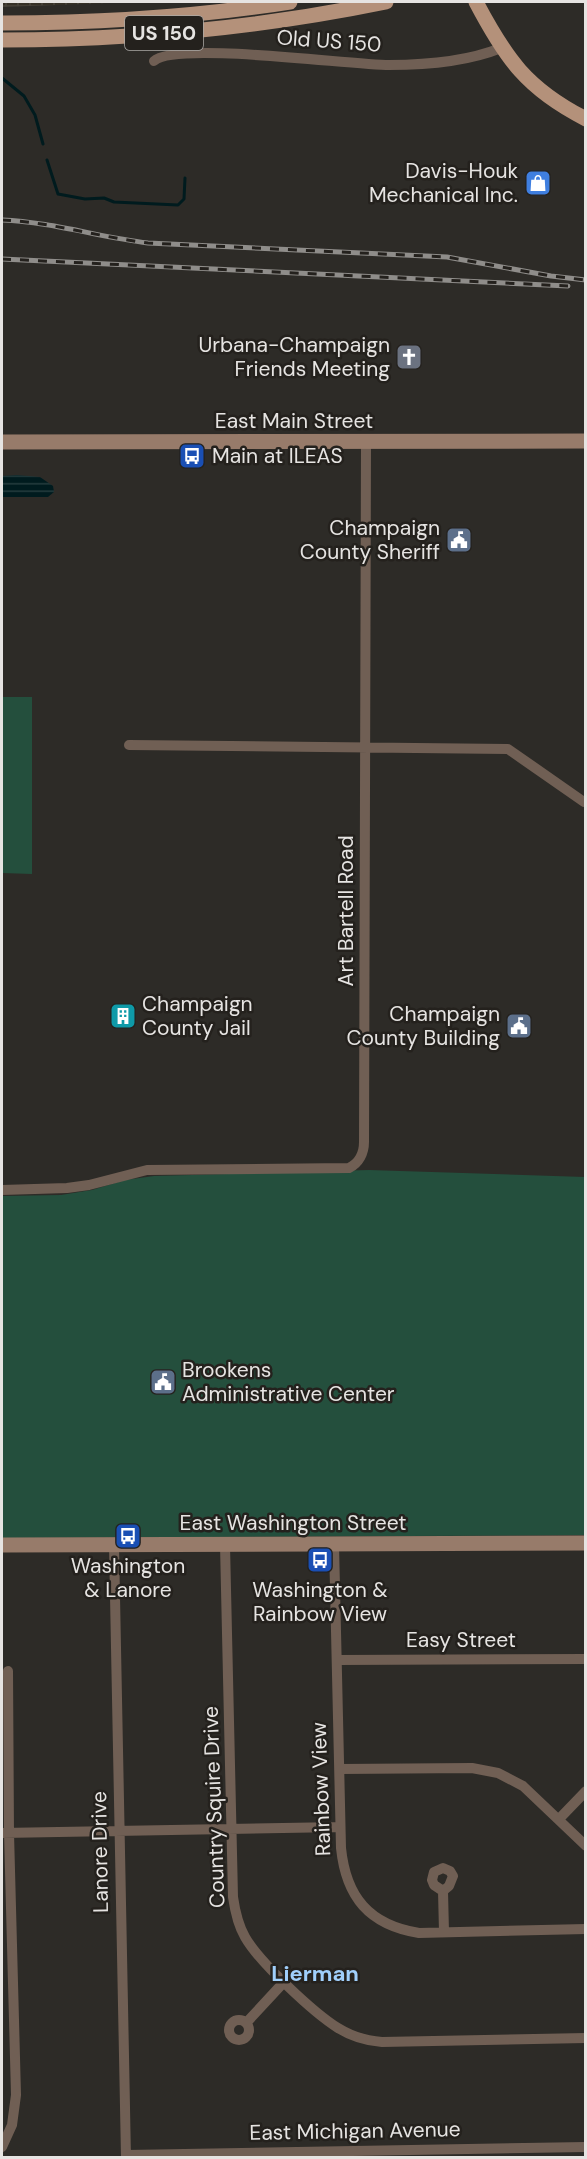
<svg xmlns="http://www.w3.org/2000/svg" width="587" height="2159" font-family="'DM Sans',sans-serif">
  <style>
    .industrial { fill: url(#industrial-grid) }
    .green { fill: #244f3d }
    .water { fill: url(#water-rules) }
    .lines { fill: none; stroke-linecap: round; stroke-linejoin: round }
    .stream { stroke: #001b1e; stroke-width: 3 }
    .street { stroke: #705f54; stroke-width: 10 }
    .secondary { stroke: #977b6a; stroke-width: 15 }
    .primary { stroke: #b4917a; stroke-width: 15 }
    .rail-casing { stroke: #8f8d8a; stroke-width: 5 }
    .rail { stroke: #24211d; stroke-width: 3; stroke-dasharray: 9; stroke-linecap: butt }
    .labels { text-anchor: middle; stroke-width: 5; stroke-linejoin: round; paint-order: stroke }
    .shield { fill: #24211d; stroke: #acaaa7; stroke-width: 1.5 }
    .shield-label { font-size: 20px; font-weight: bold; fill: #e6e4e2 }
    .street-label { font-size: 21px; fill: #e6e4e2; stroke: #24211d }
    .poi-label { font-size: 21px; fill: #e6e4e2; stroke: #24211d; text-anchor: end }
    .neighbourhood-label { font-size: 22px; font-weight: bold; fill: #a0cffb; stroke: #24211d }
  </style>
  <defs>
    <pattern id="industrial-grid" width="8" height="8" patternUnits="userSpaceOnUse" patternTransform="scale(1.5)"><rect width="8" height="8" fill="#363127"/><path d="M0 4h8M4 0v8" fill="none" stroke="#49453c"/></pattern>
    <pattern id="water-rules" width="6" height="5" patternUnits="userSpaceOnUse" patternTransform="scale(1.5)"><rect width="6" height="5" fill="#001b1e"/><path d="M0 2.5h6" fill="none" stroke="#253c3e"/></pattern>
  </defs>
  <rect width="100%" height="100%" fill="#2d2b27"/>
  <!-- industrial -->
  <path class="industrial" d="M2 2H138L2 7Z"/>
  <!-- green -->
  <path class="green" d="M2 697H32V874L2 873Z
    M369 1170 585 1177V1535L2 1538V1196L61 1195 92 1190 125 1180 154 1176Z"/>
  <!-- water -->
  <path class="water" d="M17 475 40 477 53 486 54 492 48 497H2V476Z"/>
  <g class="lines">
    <!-- stream -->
    <path class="stream" d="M2 78 24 96 35 115 43 144
      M47 160 58 194 85 199 104 198 114 202 178 205 184 199 185 178"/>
    <!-- street -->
    <path class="street" d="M154 61C175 41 350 65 389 65 427 65 466 62 501 48
      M129 745 508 749 584 802
      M2 1190 67 1188 89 1185 147 1170 349 1168C359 1163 364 1153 364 1142L366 442
      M334 1544 341 1848C346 1897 369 1925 419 1933L586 1929
      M114 1545 126 2158
      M225 1545 233 1897C235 1911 238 1925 245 1937 259 1962 314 2013 338 2028 351 2036 367 2041 382 2042L586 2038
      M337 1660 586 1659
      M340 1769 472 1768 498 1773 523 1786 586 1846
      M559 1819 586 1791
      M2 1833 340 1827
      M443 1868 450 1871 453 1876 449 1886 443 1891 434 1885 432 1880 434 1872Z
      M443 1891 444 1932
      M229 2030a10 10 0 1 1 20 0a10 10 0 1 1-20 0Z
      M247 2022 284 1982
      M2 2147 12 2125 16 2095 9 1833 8 1671
      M126 2155 586 2147"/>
    <!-- secondary -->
    <path class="secondary" d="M2 442 586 441
      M2 1545 586 1543"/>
    <!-- primary -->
    <path class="primary" d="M476 2C506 59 527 89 586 119
      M2 23C98 23 195 17 290 2
      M2 40C131 40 259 28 386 2"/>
    <!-- rail casing -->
    <g class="rail-casing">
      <path id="rail" d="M2 220C51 222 99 237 148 243L447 257 551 276 586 280
        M2 259 568 286"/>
    </g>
    <!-- rail -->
    <use href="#rail" class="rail"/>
  </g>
  <!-- icons -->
  <defs>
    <g id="shop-square" transform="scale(1.35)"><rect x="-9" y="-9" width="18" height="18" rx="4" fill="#3f7fe0" stroke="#24211d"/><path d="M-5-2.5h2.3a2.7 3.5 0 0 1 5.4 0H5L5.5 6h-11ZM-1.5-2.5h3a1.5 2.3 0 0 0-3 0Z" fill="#fff"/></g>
    <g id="church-square" transform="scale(1.35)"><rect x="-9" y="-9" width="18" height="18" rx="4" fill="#6b7280" stroke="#24211d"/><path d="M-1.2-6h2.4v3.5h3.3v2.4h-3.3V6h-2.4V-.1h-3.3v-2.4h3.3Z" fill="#fff"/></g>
    <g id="bus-square" transform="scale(1.35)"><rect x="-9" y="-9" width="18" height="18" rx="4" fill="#1a4fb4" stroke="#24211d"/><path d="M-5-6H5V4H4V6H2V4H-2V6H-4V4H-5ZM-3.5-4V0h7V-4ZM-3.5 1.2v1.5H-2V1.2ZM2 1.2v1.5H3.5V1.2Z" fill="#fff"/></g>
    <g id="civic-square" transform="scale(1.35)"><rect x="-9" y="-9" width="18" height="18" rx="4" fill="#5c6f8a" stroke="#24211d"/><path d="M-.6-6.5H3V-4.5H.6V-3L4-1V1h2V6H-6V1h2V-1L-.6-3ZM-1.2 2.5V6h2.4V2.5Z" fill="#fff"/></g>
    <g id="building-square" transform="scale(1.35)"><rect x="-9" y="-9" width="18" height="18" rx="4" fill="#0f9aa8" stroke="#24211d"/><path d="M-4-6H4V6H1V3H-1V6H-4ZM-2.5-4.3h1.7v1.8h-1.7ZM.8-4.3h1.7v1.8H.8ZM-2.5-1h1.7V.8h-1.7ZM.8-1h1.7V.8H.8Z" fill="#fff"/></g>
  </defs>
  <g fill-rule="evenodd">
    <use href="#shop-square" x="538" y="183"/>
    <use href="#church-square" x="409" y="357"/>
    <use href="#bus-square" x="192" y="456"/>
    <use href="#civic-square" x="459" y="540"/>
    <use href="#building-square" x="123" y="1016"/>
    <use href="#civic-square" x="519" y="1026"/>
    <use href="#civic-square" x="163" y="1382"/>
    <use href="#bus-square" x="128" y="1536"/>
    <use href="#bus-square" x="320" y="1560"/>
  </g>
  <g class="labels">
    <!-- shield labels -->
    <rect class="shield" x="125" y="16" width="78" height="34" rx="4.5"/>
    <g class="shield-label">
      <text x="164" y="40">US 150</text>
    </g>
    <!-- street labels -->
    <g class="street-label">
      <text transform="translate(329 41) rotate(4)" y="7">Old US 150</text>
      <text x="294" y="428">East Main Street</text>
      <text transform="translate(346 911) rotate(-90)" y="7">Art Bartell Road</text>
      <text x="293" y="1530">East Washington Street</text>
      <text x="461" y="1647">Easy Street</text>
      <text transform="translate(321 1789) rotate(-92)" y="7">Rainbow View</text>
      <text transform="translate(214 1807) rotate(-92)" y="7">Country Squire Drive</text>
      <text transform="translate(100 1852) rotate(-91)" y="7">Lanore Drive</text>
      <text transform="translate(355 2131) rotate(-1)" y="7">East Michigan Avenue</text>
    </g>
    <!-- poi labels -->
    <g class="poi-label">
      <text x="518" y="178">Davis-Houk<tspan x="518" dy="24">Mechanical Inc.</tspan></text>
      <text x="390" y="352">Urbana-Champaign<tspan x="390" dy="24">Friends Meeting</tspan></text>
      <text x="212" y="463" text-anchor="start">Main at ILEAS</text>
      <text x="440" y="535">Champaign<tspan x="440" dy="24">County Sheriff</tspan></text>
      <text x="142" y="1011" text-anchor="start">Champaign<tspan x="142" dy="24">County Jail</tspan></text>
      <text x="500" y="1021">Champaign<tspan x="500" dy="24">County Building</tspan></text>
      <text x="182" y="1377" text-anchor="start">Brookens<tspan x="182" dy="24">Administrative Center</tspan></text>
      <text x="128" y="1573" text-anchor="middle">Washington<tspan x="128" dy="24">&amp; Lanore</tspan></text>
      <text x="320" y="1597" text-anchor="middle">Washington &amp;<tspan x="320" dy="24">Rainbow View</tspan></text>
    </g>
    <!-- neighbourhood labels -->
    <g class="neighbourhood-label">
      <text x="315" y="1981">Lierman</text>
    </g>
  </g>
  <!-- border -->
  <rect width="587" height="2159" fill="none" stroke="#e6e4e2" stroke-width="6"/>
</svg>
